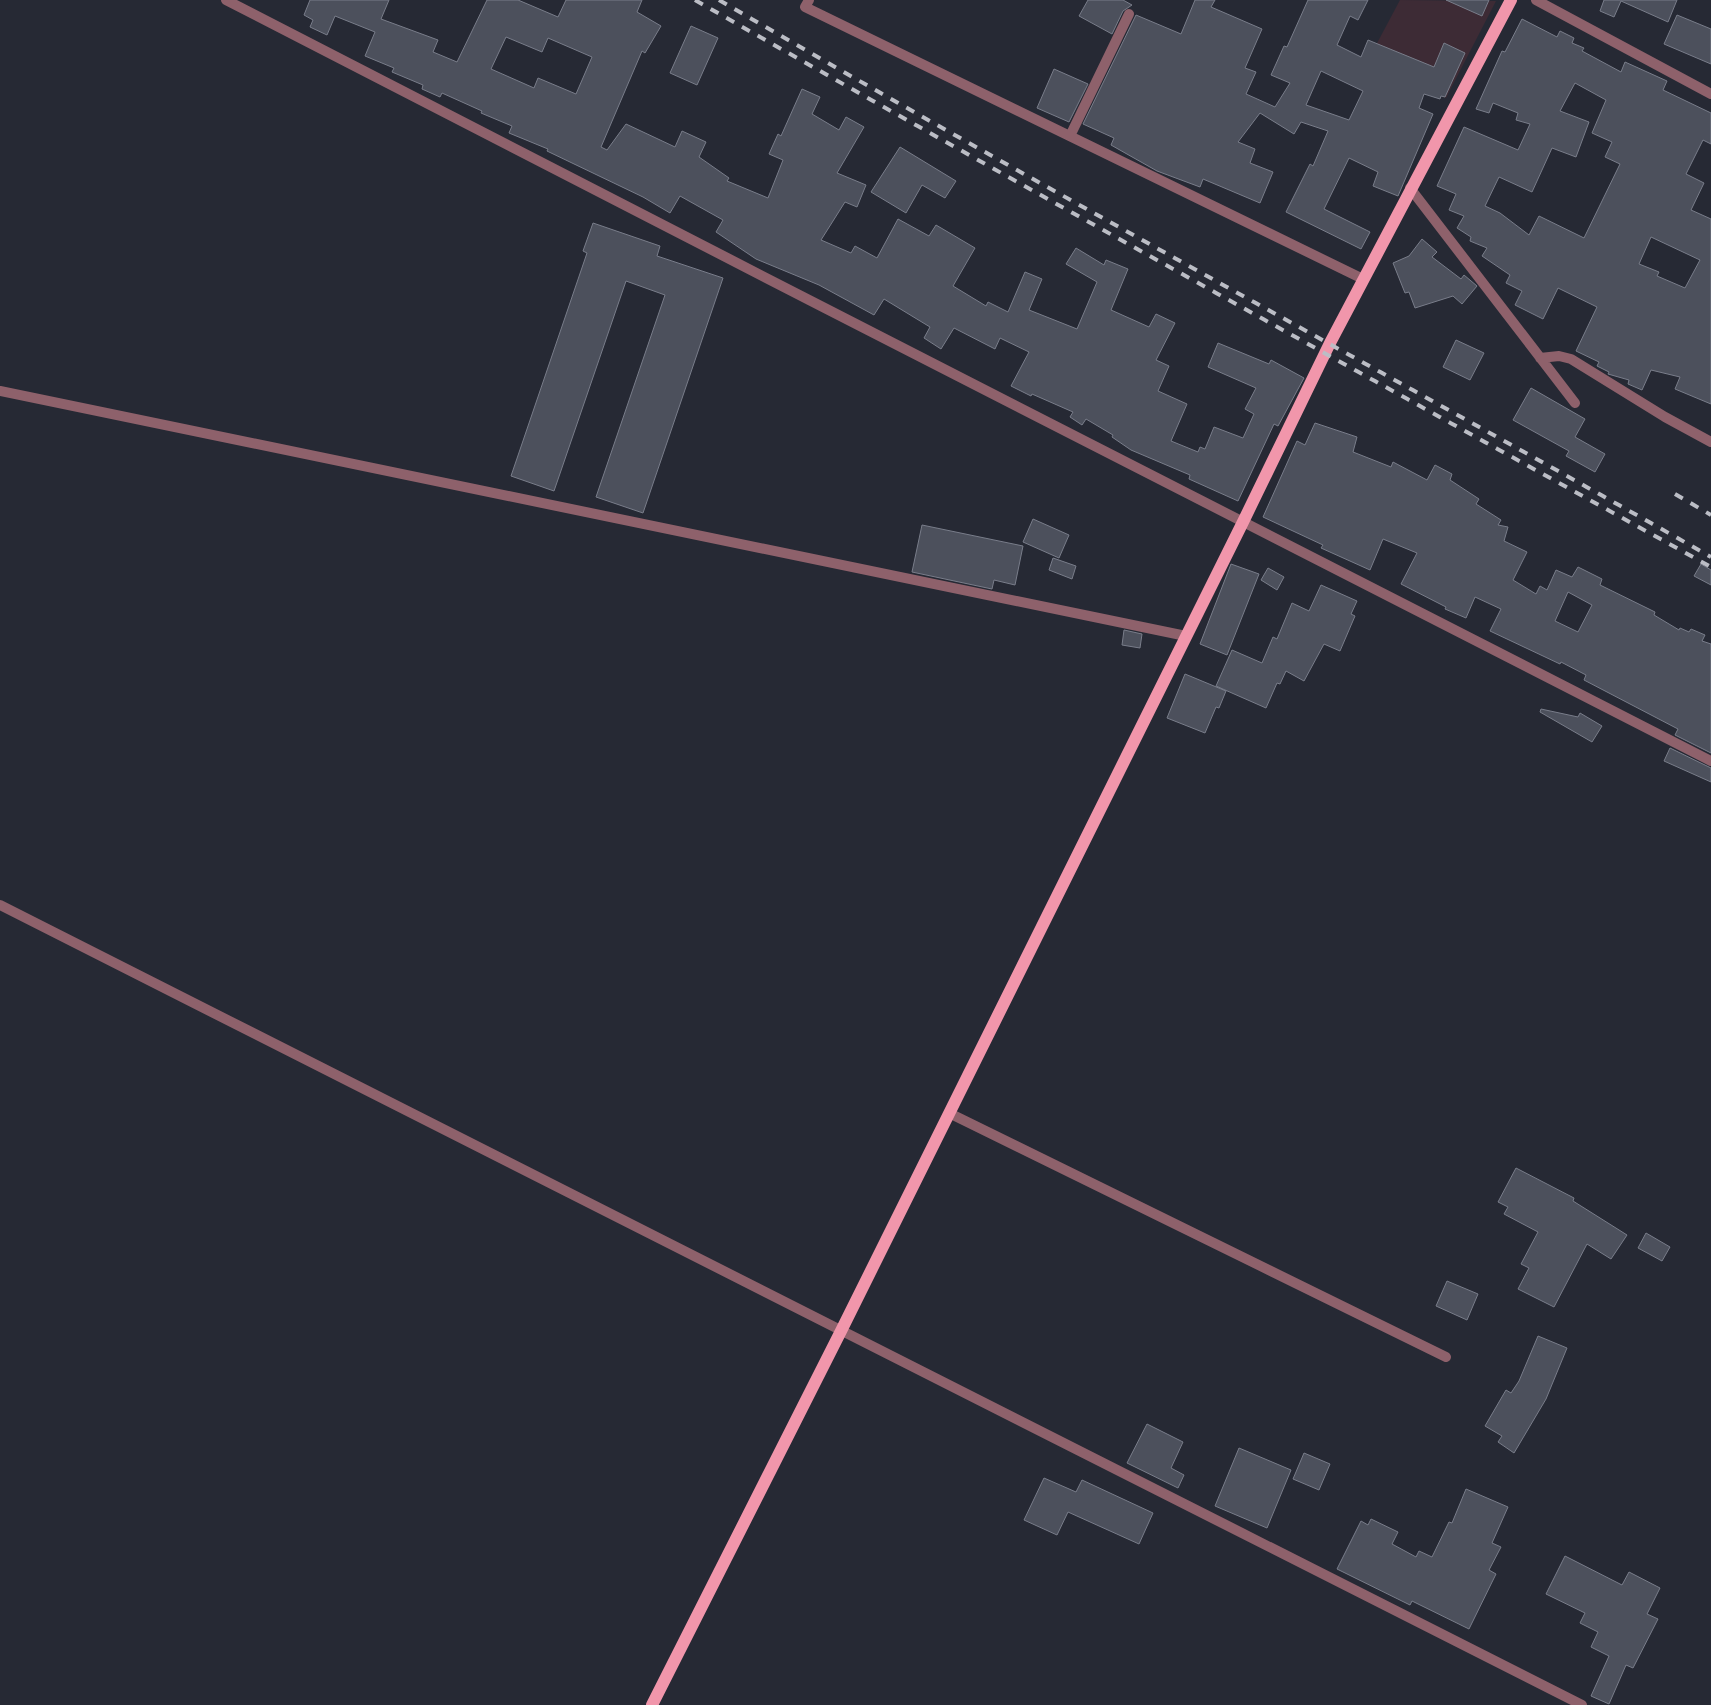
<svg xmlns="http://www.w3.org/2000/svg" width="1711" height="1705" font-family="'Fira Sans Condensed',sans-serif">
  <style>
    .education { fill: #3d2b35 }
    .building { fill: #4c505c; stroke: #797d8a; fill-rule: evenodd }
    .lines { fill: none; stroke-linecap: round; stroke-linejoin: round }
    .minor { stroke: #8e616b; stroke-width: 10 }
    .primary { stroke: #f196ab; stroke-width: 12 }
    .rail { stroke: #bbbdc5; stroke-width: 4; stroke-dasharray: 9 9; stroke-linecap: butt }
  </style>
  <rect width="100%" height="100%" fill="#262934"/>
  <!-- education -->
  <path class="education" d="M1400 0 1496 1 1446 98 1367 62Z"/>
  <!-- building -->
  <path class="building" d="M310 0H389L381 19 438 40 433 52 457 62 487 0H518L558 17 566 0H642L637 12 661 26 645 53 642 51 601 147 607 150 626 124 675 147 682 131 706 142 699 157 729 178 727 181 768 198 783 160 769 154 778 134 781 136 802 89 820 97 812 114 839 130 846 117 864 127 837 173 866 185 857 207 845 202 821 240 851 253 855 246 877 258 898 219 929 236 936 225 975 248 953 286 986 306 988 302 1008 312 1025 272 1042 279 1029 310 1077 329 1097 282 1066 264 1076 248 1104 265 1106 260 1128 269 1111 310 1149 327 1156 314 1175 323 1156 360 1169 366 1158 391 1187 404 1171 441 1198 452 1200 447 1205 449 1214 427 1243 438 1254 414 1245 409 1256 388 1208 367 1218 343 1269 364 1271 360 1304 378 1278 426 1274 424 1238 501 1189 479 1190 475 1131 450 1112 437 1113 435 1086 419 1082 425 1070 417 1073 412 1032 394 1031 396 1011 386 1029 352 1000 338 995 349 954 328 941 349 924 338 930 327 884 299 874 315 819 285 756 259 716 232 723 220 680 196 670 213 643 197 547 151 548 149 509 133 512 126 481 113 482 111 442 93 440 97 422 89 423 85 392 72 394 68 365 56 375 32 335 16 327 35 310 27 313 20 304 15ZM506 37 542 52 548 38 592 57 576 94 538 78 534 88 491 69Z
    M1088 0H1123L1132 5 1123 11 1112 34 1079 16Z
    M1195 0H1215L1211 7 1262 29 1245 68 1256 72 1246 94 1275 107 1290 83 1271 75 1284 46 1287 47 1308 0H1368L1358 20 1350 16 1337 45 1361 57 1368 40 1434 67 1444 43 1465 53 1445 97 1441 96 1440 99 1424 94 1419 108 1433 114 1398 196 1373 186 1378 172 1349 158 1324 209 1370 232 1361 249 1286 212 1310 164 1313 166 1328 131 1301 122 1294 134 1260 113 1238 142 1255 149 1250 163 1273 172 1260 203 1203 179 1200 187 1157 171 1111 145 1114 138 1083 124 1136 15 1181 34ZM1321 71 1363 91 1349 120 1306 105Z
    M1446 0H1489L1482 16Z
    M1604 0H1677L1668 22 1621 1 1614 17 1600 11Z
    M1677 15 1711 29V64L1664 44Z
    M1522 19 1557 37 1560 31 1574 38 1572 43 1584 48 1582 51 1621 72 1625 62 1667 81 1663 90 1711 113V144L1703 140 1686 174 1704 183 1691 210 1711 219V404L1675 389 1680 377 1651 370 1642 390 1628 384 1629 380 1608 374 1609 372 1597 366 1599 362 1576 351 1597 307 1558 288 1543 319 1515 305 1522 291 1506 283 1510 275 1482 256 1487 248 1470 241 1471 237 1457 228 1464 216 1449 210 1456 194 1437 186 1464 127 1518 150 1530 124 1516 120 1518 113 1493 103 1489 113 1476 109 1502 51 1505 52ZM1575 83 1606 100 1592 133 1612 142 1605 157 1620 164 1584 238 1539 216 1529 235 1500 213 1485 206 1499 177 1532 192 1552 148 1576 157 1589 122 1560 111ZM1651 237 1700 260 1685 288 1657 276 1659 272 1639 264Z
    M691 26 718 38 697 85 670 73Z
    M1054 69 1088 84 1069 122 1037 108Z
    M900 147 956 181 945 198 922 185 906 213 871 192Z
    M593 223 660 246 657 256 723 278 643 513 596 497 665 295 626 281 554 491 511 476 587 253 583 251Z
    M1422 239 1437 252 1432 257 1461 279 1464 275 1477 286 1462 304 1453 296 1415 308 1409 292 1405 293 1393 263 1409 256Z
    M1456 340 1484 353 1470 380 1443 367Z
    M1531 388 1585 419 1575 437 1605 454 1595 472 1566 456 1569 451 1513 420Z
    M1315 423 1357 437 1353 452 1391 467 1393 462 1427 480 1435 465 1452 474 1450 480 1479 499 1476 504 1501 520 1498 525 1508 527 1504 541 1527 552 1513 580 1536 594 1540 586 1547 590 1556 570 1572 577 1578 567 1602 579 1600 585 1655 612 1654 615 1679 630 1680 628 1689 632 1691 629 1705 635 1702 641 1711 644V753L1675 735 1678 729 1584 680 1586 675 1561 662 1560 664 1490 631 1501 609 1475 597 1466 618 1445 609 1446 607 1401 584 1417 553 1383 539 1370 570 1321 548 1323 545 1263 517 1297 441 1305 445ZM1568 592 1592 605 1578 632 1555 621Z
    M1033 519 1069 535 1059 558 1023 542Z
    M922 525 1023 546 1015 585 994 580 992 589 912 572Z
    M1053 558 1076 566 1072 579 1049 570Z
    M1231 564 1259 574 1227 655 1200 644Z
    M1701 564 1711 570V585L1694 576Z
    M1268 568 1284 577 1277 590 1261 580Z
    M1321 585 1357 601 1351 614 1355 616 1340 651 1324 644 1304 681 1286 671 1280 684 1277 683 1266 708 1216 686 1232 650 1262 663 1273 637 1277 639 1292 603 1309 611Z
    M1124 630 1142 634 1140 648 1122 645Z
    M1185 674 1226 691 1219 708 1216 707 1205 733 1167 718Z
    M1541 709 1578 717 1580 713 1602 726 1592 742 1540 712Z
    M1670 748 1711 768V782L1664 761Z
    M1516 1168 1574 1198 1573 1201 1627 1235 1611 1259 1587 1244 1554 1307 1518 1289 1529 1268 1521 1264 1538 1232 1504 1214 1508 1207 1498 1202Z
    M1646 1233 1670 1247 1662 1261 1638 1248Z
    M1447 1281 1478 1294 1467 1320 1436 1306Z
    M1538 1336 1567 1348 1546 1399 1514 1453 1498 1442 1502 1436 1485 1426 1506 1390 1511 1393 1519 1381Z
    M1147 1424 1183 1442 1171 1468 1184 1475 1178 1488 1127 1463Z
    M1239 1448 1291 1470 1267 1528 1215 1506Z
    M1304 1453 1330 1464 1319 1490 1293 1479Z
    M1044 1478 1076 1492 1082 1480 1153 1513 1139 1544 1068 1512 1057 1535 1024 1520Z
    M1466 1489 1508 1507 1492 1543 1501 1547 1489 1570 1496 1574 1469 1629 1412 1601 1410 1605 1337 1569 1361 1521 1368 1525 1371 1519 1398 1532 1392 1544 1416 1557 1419 1551 1432 1557 1449 1522 1452 1523Z
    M1565 1556 1622 1585 1629 1572 1660 1588 1647 1614 1658 1619 1633 1668 1626 1665 1609 1704 1591 1696 1609 1656 1591 1647 1598 1632 1580 1623 1585 1613 1546 1594Z"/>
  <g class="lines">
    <!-- minor -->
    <path class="minor" d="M226 0C721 254 1214 510 1711 761
      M809 0 805 7 1363 279
      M1536 0 1711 94
      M1070 136 1129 14
      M1410 188 1575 403
      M1540 358 1559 356 1571 359 1665 417 1711 442
      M0 391 1186 636
      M0 905 1582 1705
      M949 1113 1446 1357"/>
    <!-- primary -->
    <path class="primary" d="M652 1705 841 1331 1242 524 1330 343 1511 0"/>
    <!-- rail -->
    <path class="rail" d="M695 0C1032 192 1371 379 1711 567
      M719 0C1047 191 1381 370 1711 557
      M1675 494 1711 515"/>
  </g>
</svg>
